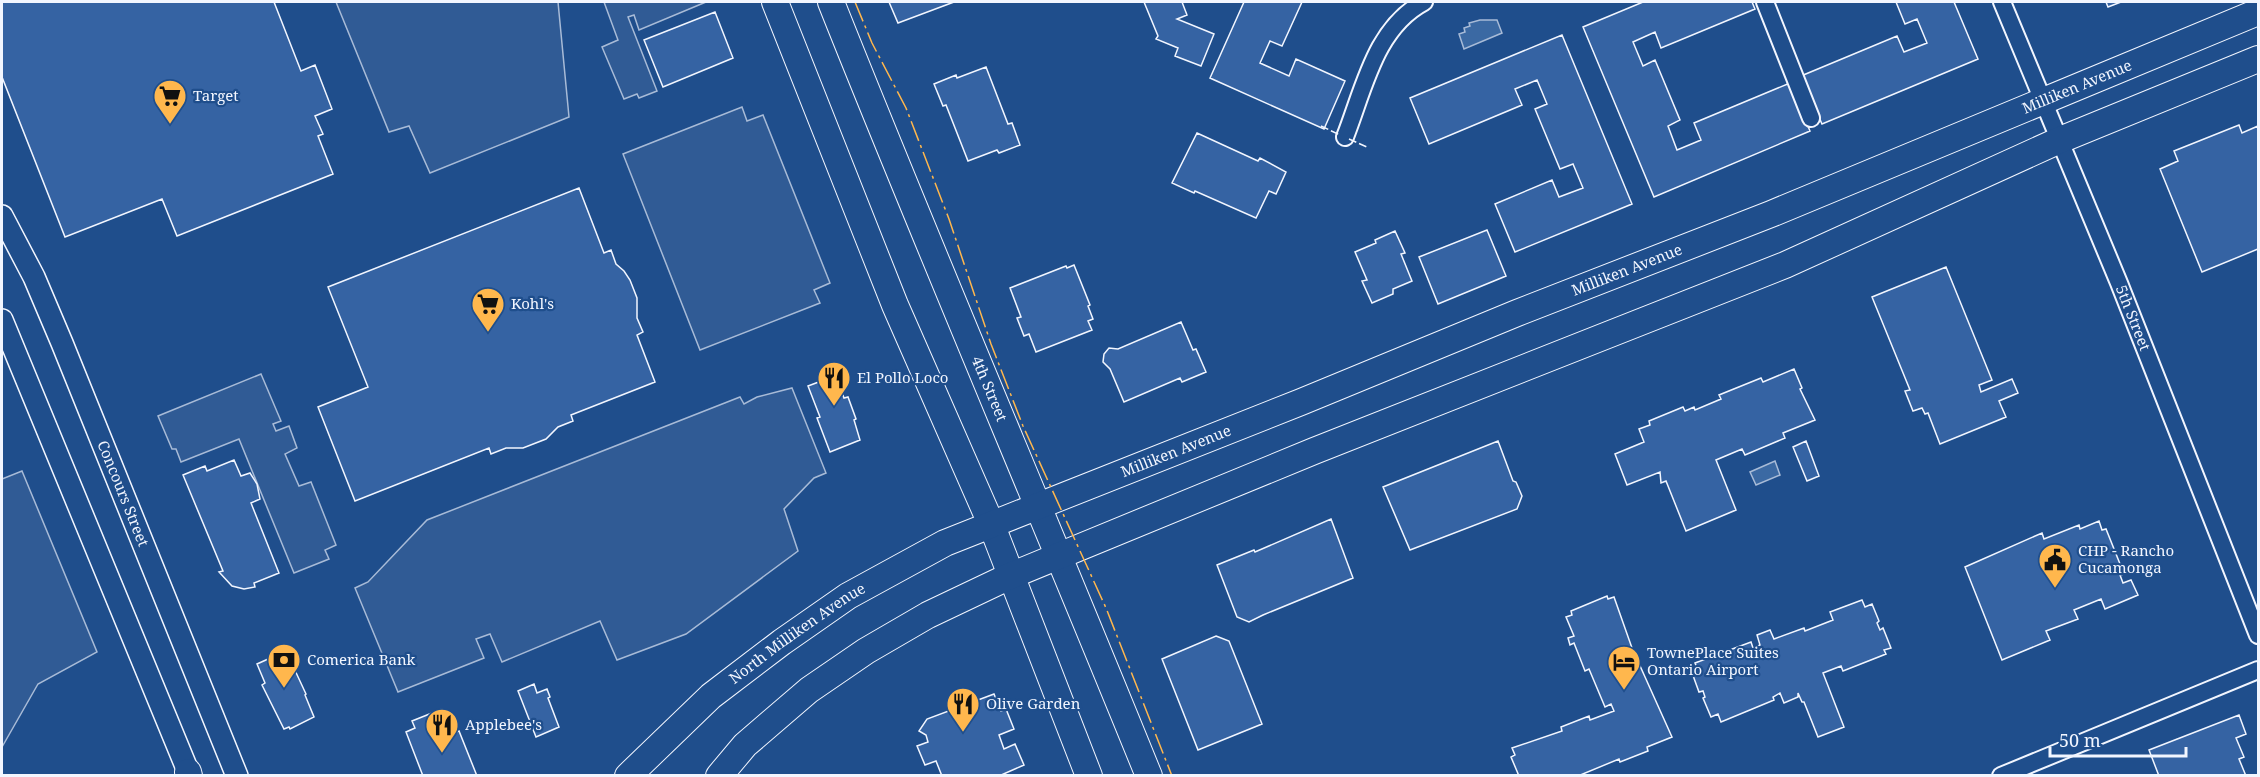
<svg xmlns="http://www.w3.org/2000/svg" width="2260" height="777" font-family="'Noto Serif',serif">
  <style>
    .parking { fill: #305b95; stroke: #a8bbd7; stroke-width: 1.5 }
    .water { fill: #3b69a3; stroke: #a8bbd7; stroke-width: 1.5 }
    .building { fill: #3563a3; stroke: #f2f6ff; stroke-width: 1.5 }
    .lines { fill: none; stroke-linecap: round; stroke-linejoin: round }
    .minor-casing { stroke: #f2f6ff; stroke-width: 20 }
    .tertiary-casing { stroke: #f2f6ff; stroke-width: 24 }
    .primary-casing { stroke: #f2f6ff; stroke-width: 28 }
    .minor { stroke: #1f4e8c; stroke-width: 16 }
    .tertiary { stroke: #1f4e8c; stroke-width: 21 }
    .primary { stroke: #1f4e8c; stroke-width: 26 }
    .fence { stroke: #f2f6ff; stroke-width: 1.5; stroke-dasharray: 8 3; stroke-linecap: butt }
    .power { stroke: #ffb74d; stroke-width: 1.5; stroke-dasharray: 21 4.5 3 4.5; stroke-linecap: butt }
    .labels { text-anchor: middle; stroke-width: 4.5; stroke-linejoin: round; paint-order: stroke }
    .street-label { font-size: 15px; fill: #f2f6ff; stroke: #1f4e8c }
    .poi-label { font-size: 15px; fill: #f2f6ff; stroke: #1f4e8c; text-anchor: start }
  </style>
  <rect width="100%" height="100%" fill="#1f4e8c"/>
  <!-- parking -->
  <path class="parking" d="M336 2H558L569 117 430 173 409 126 389 132Z
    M604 2H706L639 30 634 15 628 17 657 91 639 98 637 94 624 99 602 47 618 40Z
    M742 107 747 121 763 115 830 283 814 290 820 303 700 350 623 154Z
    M261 374 281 421 273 424 276 431 289 426 297 448 285 454 299 486 311 482 336 545 325 550 329 559 294 573 239 439 181 462 176 449H172L158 416Z
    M792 388 826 473 814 478 784 509 798 551 686 634 617 660 600 621 502 662 490 634 476 639 484 658 398 692 355 588 368 582 427 520 740 397 744 404 757 397Z
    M22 471 97 652 38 684 2 747V479Z"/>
  <!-- water -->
  <path class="water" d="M1480 20H1497L1502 33 1464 49 1459 34 1465 32 1464 28 1470 26 1469 23Z
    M1775 461 1780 475 1756 485 1750 472Z"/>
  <!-- building -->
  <path class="building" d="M2 2H274L301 71 315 65 332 109 315 116 323 134 318 136 333 174 177 236 162 199 65 237 2 77Z
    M889 2H954L898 23Z
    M1144 2H1182L1187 15 1177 19 1214 34 1201 66 1175 56 1178 48 1156 39 1158 36Z
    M1244 2H1302L1282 46 1270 41 1260 63 1289 76 1296 59 1345 81 1324 129 1210 78Z
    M1643 2H1752L1755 9 1661 48 1655 32 1633 42 1643 66 1655 60 1680 120 1668 126 1677 150 1701 140 1694 123 1790 83 1810 131 1654 197 1583 27Z
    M1896 2H1954L1978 59 1822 124 1801 76 1897 36 1904 52 1927 43 1917 19 1905 24Z
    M2106 2H2121L2108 7Z
    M715 12 733 58 663 87 644 40Z
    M1562 35 1632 204 1515 252 1495 204 1552 180 1559 197 1583 188 1573 164 1560 169 1535 109 1547 104 1537 80 1515 89 1522 105 1429 144 1410 98Z
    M986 67 1008 124 1012 123 1020 145 999 153 997 150 968 161 946 105 943 106 934 84 956 75 957 78Z
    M2239 125 2242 133 2258 126V249L2202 272 2160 169 2178 161 2174 151Z
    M1197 133 1258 161 1260 158 1286 172 1276 194 1269 191 1256 218 1195 191 1194 193 1172 183Z
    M579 188 604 253 611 250 616 264 624 271 630 280 637 298V318L643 332 637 335 655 382 571 415 573 421 558 427 546 439 523 448H506L491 454 489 448 355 501 318 407 368 387 328 287Z
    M1487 230 1506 276 1438 304 1419 257Z
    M1395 231 1405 253 1401 254 1412 281 1393 289V294L1372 303 1362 281 1367 280 1355 252 1376 243 1375 240Z
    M1074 265 1090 305 1088 306 1093 319 1088 321 1092 330 1036 352 1029 334 1024 336 1017 318 1021 317 1010 288 1066 266 1067 268Z
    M1946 267 1992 380 1979 385 1981 392 2012 379 2018 393 1999 401 2006 417 1940 444 1928 413 1925 414 1922 408 1913 411 1905 391 1910 390 1872 297Z
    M1181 322 1193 350 1196 349 1206 372 1182 382 1180 378 1124 402 1110 369 1103 362 1104 354 1109 348 1118 349Z
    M1794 369 1802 388 1800 389 1815 420 1783 433 1785 438 1745 455 1742 449 1716 460 1736 510 1686 531 1666 481 1661 483 1660 472 1627 485 1615 454 1644 442 1639 429 1650 425 1649 421 1683 407 1685 411 1694 407 1695 410 1721 399 1719 395 1761 378 1763 382Z
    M832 377 836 386 839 384 844 398 848 397 856 419 854 420 860 440 830 452 817 418 820 417 808 386Z
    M1498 441 1513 481 1516 482 1522 496 1517 509 1410 550 1383 487Z
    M1806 441 1819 476 1807 481 1793 447Z
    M234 460 241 476 250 473 257 484 260 499 251 503 279 573 254 583 255 587 244 589 232 586 219 572 223 571 183 475 205 466 207 471Z
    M1331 519 1353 578 1263 615 1249 622 1237 617 1217 565 1254 550 1255 552Z
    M2099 521 2102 530 2106 529 2124 574 2120 575 2123 583 2131 580 2138 595 2105 609 2101 599 2074 610 2078 619 2046 631 2050 640 2002 660 1965 567 2042 533 2044 539 2079 525 2080 529Z
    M1607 596 1608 599 1614 597 1632 648 1672 737 1647 747 1648 751 1620 762 1619 759 1578 776H1519L1511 757 1515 755 1512 748 1562 731 1561 727 1589 716 1590 720 1614 711 1611 704 1605 707 1589 669 1585 671 1574 643 1570 645 1568 638 1574 636 1566 617 1572 615 1571 611Z
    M1862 600 1865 607 1872 604 1879 621 1877 623 1880 630 1883 628 1891 648 1884 650 1886 654 1843 671 1841 666 1823 673 1844 727 1818 737 1804 702H1802L1798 693V697L1784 703 1780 693 1773 697 1774 700 1721 722 1718 714 1711 717 1703 698 1705 697 1703 691 1699 692 1691 670 1697 668 1695 663 1751 642 1753 648 1760 645 1757 635 1770 630 1774 639 1804 628 1805 631 1833 620 1830 612Z
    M1216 636 1229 641 1262 724 1198 750 1162 659Z
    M286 651 306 694 305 695 314 717 290 729 289 727 284 729 262 685 265 683 257 664Z
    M534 684 537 693 547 689 550 697 548 698 559 727 536 737 518 691Z
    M994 694 1001 711 1006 709 1014 729 999 735 1004 749 1015 744 1024 765 999 776H942L936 761 925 765 917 746 928 742 926 735 919 731 927 719Z
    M442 709 447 721 451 719 456 732 459 731 477 776H423L406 732 415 728 412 721Z
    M2239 715 2246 734 2236 738 2244 757 2239 759 2246 776H2159L2149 750Z"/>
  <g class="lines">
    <!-- minor casing -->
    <g class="minor-casing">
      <g id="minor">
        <path d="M1765 2 1811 118"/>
        <path id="s1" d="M2002 2 2119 283 2258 635"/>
        <path d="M1345 137C1364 89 1375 28 1424 2"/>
        <path d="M2001 776 2258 670"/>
      </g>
    </g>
    <!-- tertiary casing -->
    <g class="tertiary-casing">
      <g id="tertiary">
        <path id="s2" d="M2 216 34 277 62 343 237 776"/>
        <path d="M2 320 190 776"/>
      </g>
    </g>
    <!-- primary casing -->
    <g class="primary-casing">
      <g id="primary">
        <path d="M775 2 895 305 992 526 1089 776"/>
        <path id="s3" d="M831 2C934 261 1044 517 1149 776"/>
        <path d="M188 772 189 776"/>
        <path id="s4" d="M628 776 711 696 782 642 848 596 945 543 1301 402 1517 313 1771 214 2258 12"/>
        <path d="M719 776 745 745 809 690 866 651 928 615 1010 576 1314 451 1785 265 2060 140 2258 59"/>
      </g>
    </g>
    <!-- minor -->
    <use href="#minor" class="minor"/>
    <!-- tertiary -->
    <use href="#tertiary" class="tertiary"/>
    <!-- primary -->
    <use href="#primary" class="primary"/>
    <!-- fence -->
    <path class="fence" d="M1321 126 1340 135
      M1349 139 1369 148"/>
    <!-- power -->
    <path class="power" d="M855 2 872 43 906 108 949 219 991 344 1023 426 1106 608 1172 776"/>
  </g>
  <!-- icons -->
  <defs>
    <g id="supermarket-pin" transform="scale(1.725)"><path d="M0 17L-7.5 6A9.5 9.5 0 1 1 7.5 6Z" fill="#ffb74d" stroke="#1f4e8c"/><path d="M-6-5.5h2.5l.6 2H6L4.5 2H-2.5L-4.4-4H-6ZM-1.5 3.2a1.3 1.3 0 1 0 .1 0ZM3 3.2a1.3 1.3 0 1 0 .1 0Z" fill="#111"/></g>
    <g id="restaurant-pin" transform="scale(1.725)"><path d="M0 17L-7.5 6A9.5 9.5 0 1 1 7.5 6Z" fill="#ffb74d" stroke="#1f4e8c"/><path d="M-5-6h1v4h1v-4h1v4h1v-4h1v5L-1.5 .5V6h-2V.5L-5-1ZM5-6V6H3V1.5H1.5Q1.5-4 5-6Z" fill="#111"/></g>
    <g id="civic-pin" transform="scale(1.725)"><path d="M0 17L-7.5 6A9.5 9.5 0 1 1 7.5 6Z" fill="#ffb74d" stroke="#1f4e8c"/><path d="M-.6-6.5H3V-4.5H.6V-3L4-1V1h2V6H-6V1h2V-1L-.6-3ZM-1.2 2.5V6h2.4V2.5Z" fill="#111"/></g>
    <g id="bank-pin" transform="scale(1.725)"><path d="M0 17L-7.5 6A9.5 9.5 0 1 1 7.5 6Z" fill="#ffb74d" stroke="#1f4e8c"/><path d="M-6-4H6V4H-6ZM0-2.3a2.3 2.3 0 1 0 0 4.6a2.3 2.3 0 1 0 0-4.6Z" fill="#111"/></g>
    <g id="hotel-pin" transform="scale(1.725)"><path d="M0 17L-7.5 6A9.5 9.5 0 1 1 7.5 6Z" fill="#ffb74d" stroke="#1f4e8c"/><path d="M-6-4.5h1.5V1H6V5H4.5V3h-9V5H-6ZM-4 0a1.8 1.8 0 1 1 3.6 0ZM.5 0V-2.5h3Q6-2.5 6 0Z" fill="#111"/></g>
  </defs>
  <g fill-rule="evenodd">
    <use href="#supermarket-pin" x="170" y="96"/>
    <use href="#supermarket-pin" x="488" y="304"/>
    <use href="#restaurant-pin" x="834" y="378"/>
    <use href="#civic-pin" x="2055" y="560"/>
    <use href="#bank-pin" x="284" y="660"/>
    <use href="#hotel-pin" x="1624" y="662"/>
    <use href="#restaurant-pin" x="963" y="704"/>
    <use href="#restaurant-pin" x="442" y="725"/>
  </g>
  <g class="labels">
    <!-- street labels -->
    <g class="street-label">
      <text dy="5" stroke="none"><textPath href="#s4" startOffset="1616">Milliken Avenue</textPath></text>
      <text dy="5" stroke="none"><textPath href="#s4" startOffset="1130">Milliken Avenue</textPath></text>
      <text dy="5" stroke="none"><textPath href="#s1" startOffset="342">5th Street</textPath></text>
      <text dy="5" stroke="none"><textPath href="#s3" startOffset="418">4th Street</textPath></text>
      <text dy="5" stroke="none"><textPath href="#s4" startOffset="644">Milliken Avenue</textPath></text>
      <text dy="5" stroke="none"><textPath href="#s2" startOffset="303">Concours Street</textPath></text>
      <text dy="5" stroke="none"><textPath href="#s4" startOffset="222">North Milliken Avenue</textPath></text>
    </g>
    <!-- poi labels -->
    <g class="poi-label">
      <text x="193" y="101">Target</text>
      <text x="511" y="309">Kohl's</text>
      <text x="857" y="383">El Pollo Loco</text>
      <text x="2078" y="556">CHP - Rancho<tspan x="2078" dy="17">Cucamonga</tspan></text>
      <text x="1647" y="658">TownePlace Suites<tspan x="1647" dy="17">Ontario Airport</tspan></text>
      <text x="307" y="665">Comerica Bank</text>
      <text x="986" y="709">Olive Garden</text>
      <text x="465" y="730">Applebee's</text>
    </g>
  </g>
  <!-- border -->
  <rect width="2260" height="777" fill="none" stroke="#f2f6ff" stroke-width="6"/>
  <!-- scale -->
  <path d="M2050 747v9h136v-9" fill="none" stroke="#f2f6ff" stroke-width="3"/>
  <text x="2059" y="747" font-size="18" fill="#f2f6ff" stroke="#1f4e8c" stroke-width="4.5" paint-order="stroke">50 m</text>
</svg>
